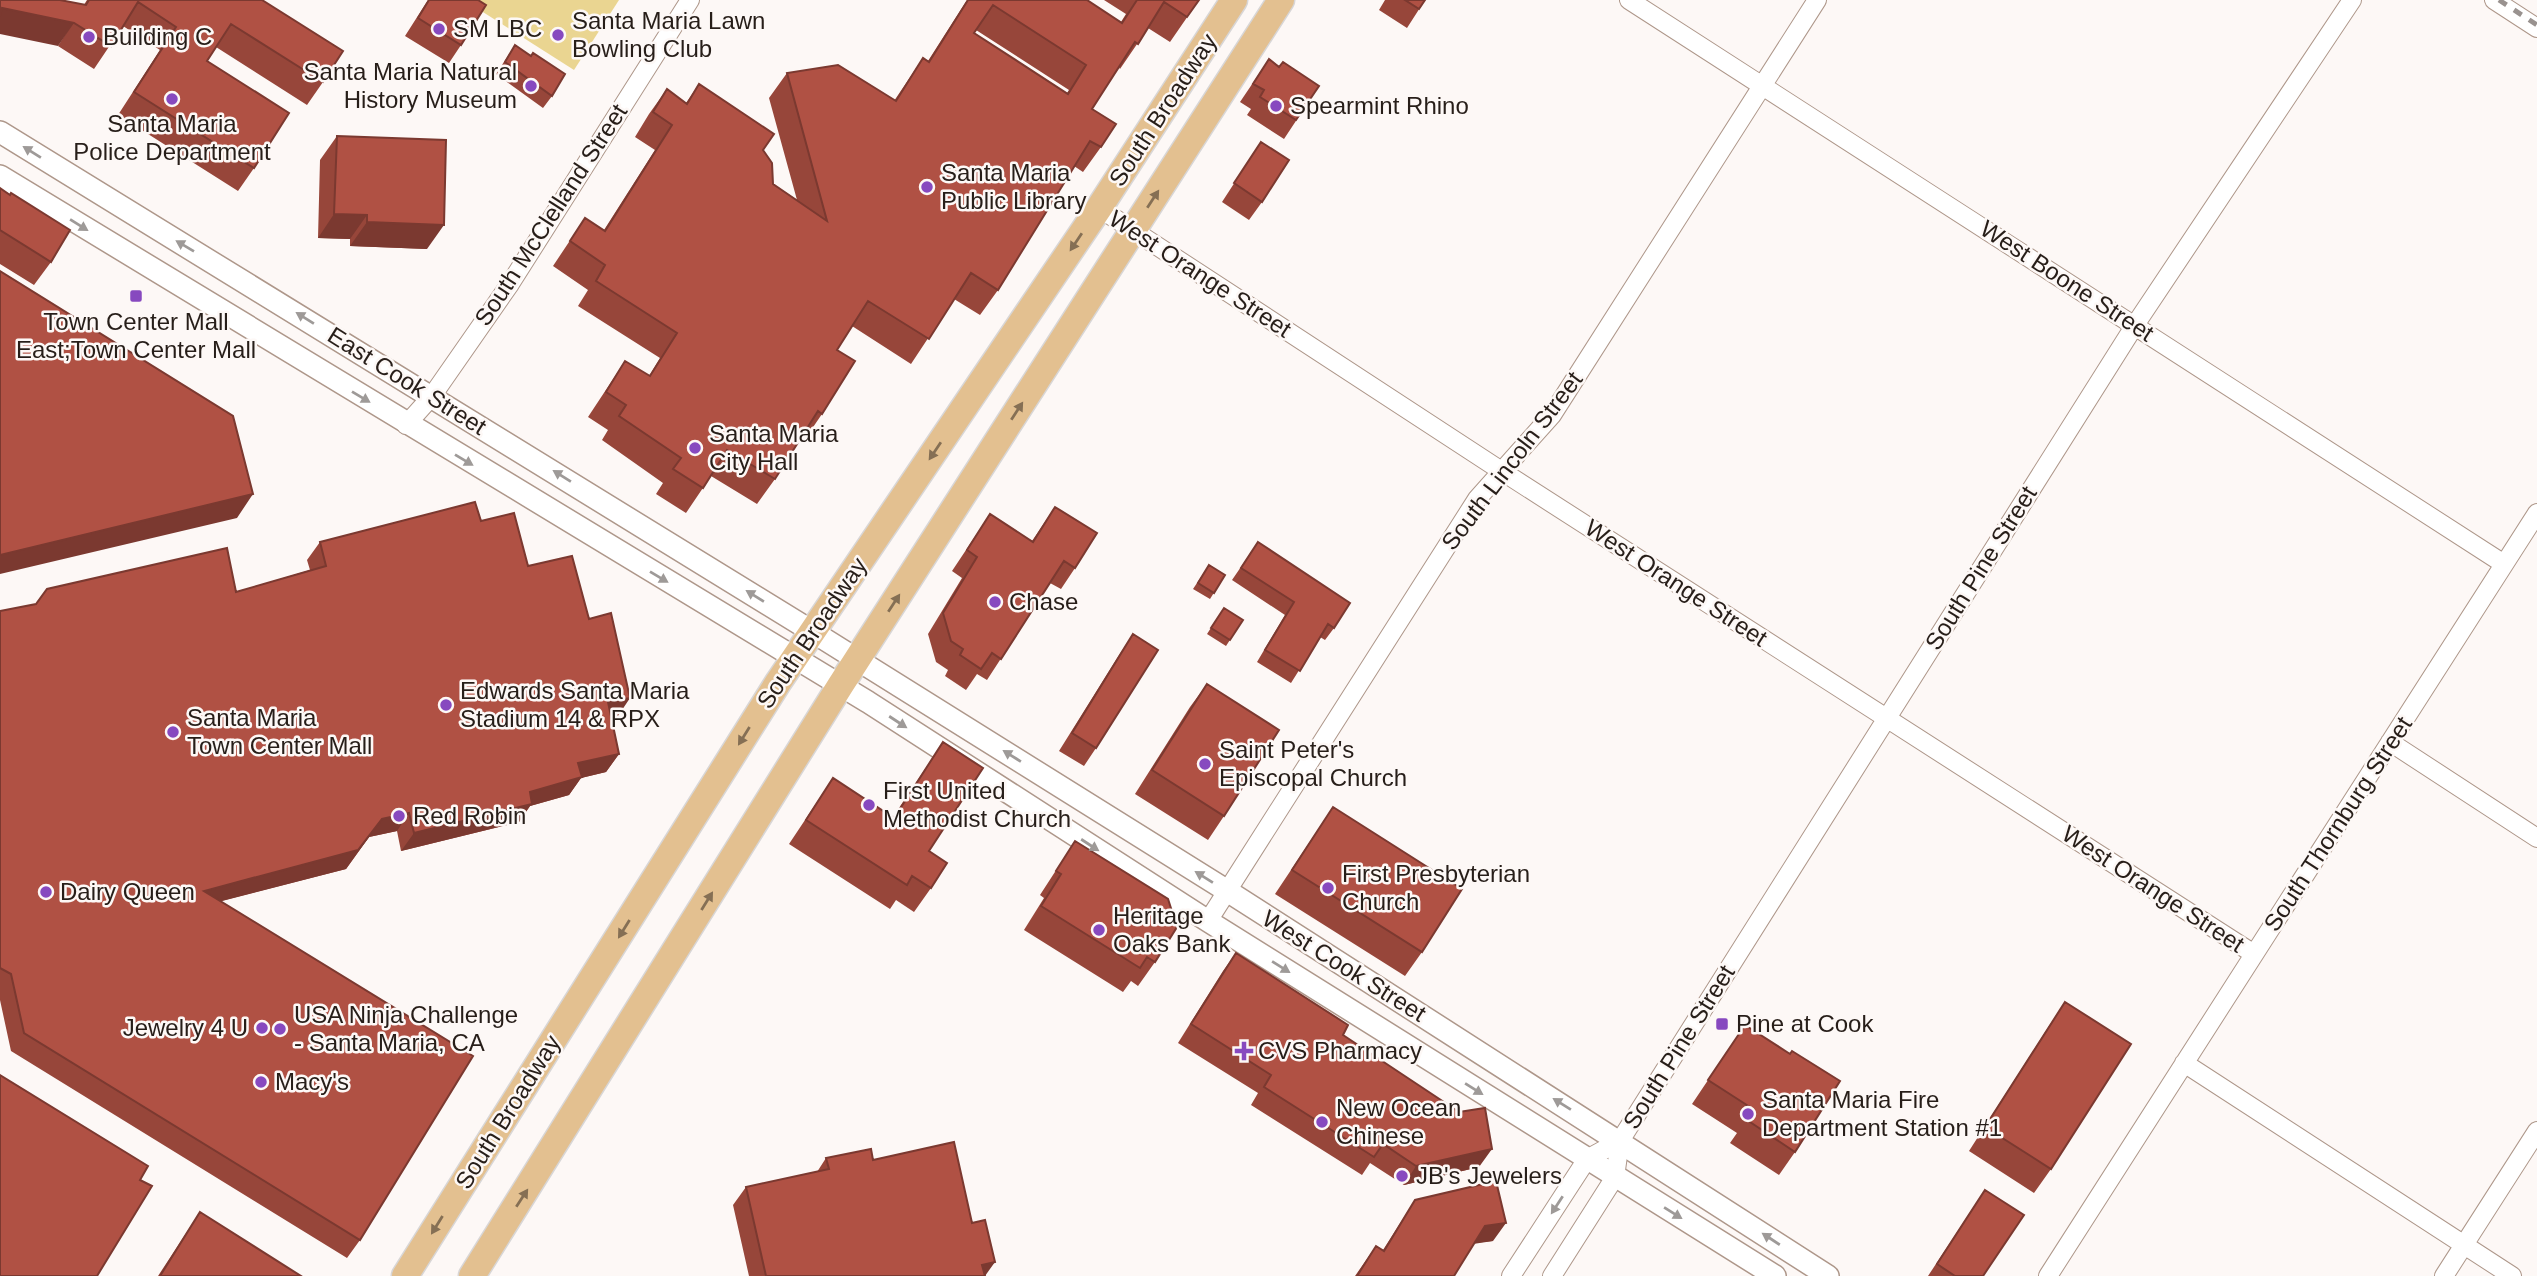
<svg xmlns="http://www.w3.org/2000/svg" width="2537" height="1276" font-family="Arial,sans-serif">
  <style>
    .green { fill: #ead591 }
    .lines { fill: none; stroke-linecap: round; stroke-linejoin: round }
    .minor-casing { stroke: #ae978a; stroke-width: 20 }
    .tertiary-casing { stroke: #ae978a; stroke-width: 24 }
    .primary-casing { stroke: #d8d6d6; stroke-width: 29 }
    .minor { stroke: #fff; stroke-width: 18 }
    .tertiary { stroke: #fff; stroke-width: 21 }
    .primary { stroke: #e3c090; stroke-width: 26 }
    .rail { stroke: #99928f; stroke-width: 5; stroke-dasharray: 9 9; stroke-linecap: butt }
    .wall { fill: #97463a; fill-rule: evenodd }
    .shaded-wall { fill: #7b3930 }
    .building { fill: #b05144; stroke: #7b3930; stroke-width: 2; fill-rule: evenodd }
    .oneway { fill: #9e9a98 }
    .oneway2 { fill: #856f54 }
    .poi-dot { fill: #8749bf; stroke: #fdf8f6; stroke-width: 2.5 }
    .labels { text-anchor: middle; stroke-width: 5; stroke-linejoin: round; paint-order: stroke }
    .poi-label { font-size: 24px; fill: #271e19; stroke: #fdf8f6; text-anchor: start }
    .street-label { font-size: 24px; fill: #271e19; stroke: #fdf8f6 }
  </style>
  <rect width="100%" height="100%" fill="#fdf8f6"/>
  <!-- green -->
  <path class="green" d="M464 0H619L574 70Z"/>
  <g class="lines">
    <!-- minor casing -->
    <g class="minor-casing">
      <path id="minor" d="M1629 0 2504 564
        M2494 0 2537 28
        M1099 208 1500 470 2254 954
        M406 425 432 396 510 284 690 0
        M2390 742 2537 838
        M1208 921 1477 499 1552 415 1817 0
        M2184 1063 2512 1276
        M1511 1276 1587 1159 1620 1141
        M1552 1276 1615 1177 1620 1141 2135 325 2352 0
        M2048 1276 2537 513
        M2444 1276 2537 1131"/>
    </g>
    <!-- tertiary casing -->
    <g class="tertiary-casing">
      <path id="tertiary" d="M0 132 813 632 1229 892 1828 1276
        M0 176 868 702 1208 921 1775 1276"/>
    </g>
    <!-- primary casing -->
    <g class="primary-casing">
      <path id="primary" d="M405 1276 779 681 1099 208 1234 0
        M472 1276 840 686 1281 0"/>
    </g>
    <!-- minor -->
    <use href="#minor" class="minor"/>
    <!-- tertiary -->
    <use href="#tertiary" class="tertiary"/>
    <!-- primary -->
    <use href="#primary" class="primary"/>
    <!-- rail -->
    <path class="rail" d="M2499 0 2537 25"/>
  </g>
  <!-- wall -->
  <path class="wall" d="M87 0H262L323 82 307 105 216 47 207 61 254 168 238 191 118 115 160 50 123 26 94 69 58 46Z
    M428 0H478L461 45 449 63 405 36Z
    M967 0H1087L1121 22 1126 14 1104 0H1199L1170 42 1148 28 1120 69 1119 67 1092 109 1101 147 1083 172 1074 166 998 290 980 315 954 299 911 364 852 326 837 350 822 414 805 439 802 437 775 479 757 504 711 476 686 513 656 494 663 483 602 440 608 430 588 417 625 361 649 376 660 358 578 306 588 290 553 266 585 218 604 230 655 150 635 137 649 114 667 89 686 103 699 84 763 150 773 184 797 200 769 98 787 73 894 101 923 58 928 61ZM976 30 1069 90 1067 93 974 33Z
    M1385 0H1425L1407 28 1379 10Z
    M515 45 531 56 552 96 543 108 496 74Z
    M1269 59 1279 66 1319 86 1284 139 1247 115 1251 109 1240 102Z
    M337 136 427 249 350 246V239L318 238 320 160Z
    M1261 142 1262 202 1249 220 1222 202Z
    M0 188 51 262 34 285 0 264Z
    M1055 507 1075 568 1061 589 1050 583 987 680 977 674 966 690 945 676 948 670 936 662 928 634 962 578 952 571 990 514 1032 541Z
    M481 521 528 566 589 619 618 716 611 717 619 754 606 772 581 778 569 795 530 806 519 822 401 851 397 831 369 837 346 869 221 901 360 1240 347 1258 11 1051 0 1000V611L236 592 310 570 307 560 320 542Z
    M1258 542 1334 628 1325 640 1320 637 1291 683 1257 662 1285 615 1232 580Z
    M1209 565 1225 575 1210 599 1193 589Z
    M1224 608 1243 620 1226 646 1207 634Z
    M1133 634 1096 748 1084 766 1059 751 1121 652Z
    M1207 684 1224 816 1208 840 1135 794 1190 707Z
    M943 742 929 851 931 888 914 912 896 900 890 909 789 844 833 778 893 817Z
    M1333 807 1422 952 1405 976 1275 894Z
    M1075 841 1155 962 1138 986 1131 981 1123 992 1024 930 1044 898 1040 895Z
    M1236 953 1343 1035 1479 1167 1404 1185 1370 1163 1362 1175 1251 1105 1258 1093 1178 1043 1223 971Z
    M2065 1002 2051 1169 2034 1193 1969 1151 2049 1026Z
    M1745 1025 1795 1152 1779 1175 1730 1143 1737 1133 1692 1104Z
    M826 1158 873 1160 985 1276H749L733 1205 746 1187 817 1172Z
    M1985 1190 1983 1276H1928L1969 1214Z
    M1415 1200 1493 1241 1474 1243 1454 1276H1355L1376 1246 1383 1250Z
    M200 1212 301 1276H158Z"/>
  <!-- shaded-wall -->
  <path class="shaded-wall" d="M2 8 74 23 58 46 0 34V10Z
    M334 214 367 215 350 239 318 238Z
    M367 222 444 225 427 249 350 246Z
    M253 494 237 518 0 574V555Z
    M630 698 618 716 595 720 608 702Z
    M619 754 606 772 581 778 569 795 530 806 519 822 401 851 414 833 578 763Z
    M409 813 397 831 369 837 346 869 191 909 204 891 382 819Z
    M1492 1149 1479 1167 1404 1185 1416 1166Z
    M1506 1223 1493 1241 1473 1244 1485 1226Z
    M995 1262 985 1276 982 1265Z"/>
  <!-- building -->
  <path class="building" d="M0 0H60L86 5 89 0H262L343 51 323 82 231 24 207 61 289 113 254 168 134 92 176 27 138 2 111 46 74 23 2 8 0 16Z
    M429 0H478L486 5 461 45 418 18Z
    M968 0H1087L1122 23 1137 0H1199L1187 17 1164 2 1138 44 1135 42 1092 109 1116 124 1101 147 1090 141 998 290 971 273 929 339 868 301 837 350 855 361 822 414 818 411 775 479 727 450 703 488 673 469 681 458 619 416 626 405 606 392 625 361 650 376 677 333 596 281 605 265 570 241 585 218 605 231 672 125 653 112 667 89 687 104 699 84 774 134 763 150 772 163 773 184 827 221 787 73 838 65 896 101 923 58 929 62ZM993 5 1086 65 1068 94 974 33Z
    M1405 0H1425L1419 9Z
    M515 45 531 56 533 53 565 74 552 96 505 62Z
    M1269 59 1279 67 1283 62 1319 86 1296 120 1260 97 1264 90 1253 84Z
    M337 136 446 140 444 225 367 222V215L334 214Z
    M1261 142 1289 160 1262 202 1234 183Z
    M0 188 10 195 11 193 70 230 51 262 0 230Z
    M0 271 233 416 253 494 0 555Z
    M475 502 481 521 514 513 528 566 572 556 589 619 611 613 630 698 608 702 619 754 578 763 582 777 530 792 532 804 414 833 409 813 382 819 358 850 204 891 473 1056 360 1240 24 1033 11 974 0 968V611L36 604 47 589 227 548 236 592 326 566 320 542Z
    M1055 507 1097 533 1075 568 1064 561 1001 659 992 653 981 669 960 655 963 649 951 641 943 613 977 557 967 550 990 514 1033 542Z
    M1258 542 1350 603 1334 628 1328 624 1300 671 1265 650 1294 602 1241 568Z
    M1209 565 1225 575 1214 593 1198 583Z
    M1224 608 1243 620 1230 640 1211 628Z
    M1133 634 1158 650 1096 748 1072 733Z
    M1207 684 1279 730 1224 816 1152 770Z
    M943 742 983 768 929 851 947 863 931 888 912 876 907 885 806 820 833 778 894 818Z
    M1333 807 1462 889 1422 952 1292 870Z
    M1075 841 1168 899 1177 927 1155 962 1147 957 1140 968 1041 906 1061 874 1056 871Z
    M1236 953 1348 1025 1343 1035 1459 1112 1485 1108 1492 1149 1416 1166 1383 1144 1374 1157 1264 1087 1271 1075 1191 1024Z
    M2065 1002 2131 1044 2051 1169 1985 1127Z
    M1745 1025 1790 1054 1792 1051 1840 1081 1795 1152 1747 1120 1753 1109 1708 1080Z
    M0 1075 148 1166 140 1180 152 1186 97 1276H0Z
    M954 1142 972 1223 985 1220 995 1262 982 1265 985 1276H766L746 1187 829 1169 826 1158 871 1149 873 1160Z
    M1496 1181 1506 1223 1485 1226 1454 1276H1357L1376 1246 1384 1251 1415 1200Z
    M1985 1190 2024 1215 1983 1276H1955L1937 1264Z
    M200 1212 301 1276H160Z"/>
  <!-- one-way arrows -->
  <defs><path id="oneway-solid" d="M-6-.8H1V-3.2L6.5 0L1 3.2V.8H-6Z" transform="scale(1.75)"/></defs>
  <g class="oneway">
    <use href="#oneway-solid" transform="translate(32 152) rotate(-148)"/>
    <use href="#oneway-solid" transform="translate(79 225) rotate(32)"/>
    <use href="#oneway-solid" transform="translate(185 246) rotate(-149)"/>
    <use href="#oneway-solid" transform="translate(305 318) rotate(-148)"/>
    <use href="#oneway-solid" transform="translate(361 397) rotate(31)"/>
    <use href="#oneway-solid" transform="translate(464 460) rotate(31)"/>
    <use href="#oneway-solid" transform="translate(562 476) rotate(-148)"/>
    <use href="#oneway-solid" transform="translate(659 577) rotate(31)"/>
    <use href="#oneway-solid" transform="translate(755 596) rotate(-148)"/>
    <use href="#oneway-solid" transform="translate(898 722) rotate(33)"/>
    <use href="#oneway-solid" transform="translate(1012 756) rotate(-148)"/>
    <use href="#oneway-solid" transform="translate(1090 845) rotate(33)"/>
    <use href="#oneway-solid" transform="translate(1204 877) rotate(-148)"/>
    <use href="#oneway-solid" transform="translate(1281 967) rotate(32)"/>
    <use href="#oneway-solid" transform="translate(1474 1089) rotate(32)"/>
    <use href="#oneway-solid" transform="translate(1562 1104) rotate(-148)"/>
    <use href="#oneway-solid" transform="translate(1557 1205) rotate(123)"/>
    <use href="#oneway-solid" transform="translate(1673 1213) rotate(32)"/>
    <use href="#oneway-solid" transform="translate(1771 1239) rotate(-147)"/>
  </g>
  <g class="oneway2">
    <use href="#oneway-solid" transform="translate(1153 199) rotate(-57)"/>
    <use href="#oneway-solid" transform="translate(1076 242) rotate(124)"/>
    <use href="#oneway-solid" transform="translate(1017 411) rotate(-57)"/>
    <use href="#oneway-solid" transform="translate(935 451) rotate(124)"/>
    <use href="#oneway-solid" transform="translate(894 603) rotate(-57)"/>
    <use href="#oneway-solid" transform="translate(744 736) rotate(122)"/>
    <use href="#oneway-solid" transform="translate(707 901) rotate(-58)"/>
    <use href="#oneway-solid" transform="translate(624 929) rotate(122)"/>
    <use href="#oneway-solid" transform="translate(522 1198) rotate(-57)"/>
    <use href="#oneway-solid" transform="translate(437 1225) rotate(122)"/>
  </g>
  <!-- markers -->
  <g class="poi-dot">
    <circle cx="439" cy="29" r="7"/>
    <circle cx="558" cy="35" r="7"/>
    <circle cx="89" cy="37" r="7"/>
    <circle cx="531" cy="86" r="7"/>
    <circle cx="172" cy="99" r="7"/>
    <circle cx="1276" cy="106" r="7"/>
    <circle cx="927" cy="187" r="7"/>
    <rect x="129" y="289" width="14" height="14" rx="3.5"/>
    <circle cx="695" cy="448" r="7"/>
    <circle cx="995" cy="602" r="7"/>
    <circle cx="446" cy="705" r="7"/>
    <circle cx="173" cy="732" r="7"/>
    <circle cx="1205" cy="764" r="7"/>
    <circle cx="869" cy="805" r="7"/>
    <circle cx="399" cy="816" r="7"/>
    <circle cx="1328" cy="888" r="7"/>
    <circle cx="46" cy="892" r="7"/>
    <circle cx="1099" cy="930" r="7"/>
    <rect x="1715" y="1017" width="14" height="14" rx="3.5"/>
    <circle cx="262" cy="1028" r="7"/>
    <circle cx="280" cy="1029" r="7"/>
    <path d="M1240.5 1040.5h7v7h7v7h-7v7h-7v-7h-7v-7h7z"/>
    <circle cx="261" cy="1082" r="7"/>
    <circle cx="1748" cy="1114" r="7"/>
    <circle cx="1322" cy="1122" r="7"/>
    <circle cx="1402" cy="1176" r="7"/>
  </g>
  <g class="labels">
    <!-- poi labels -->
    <g class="poi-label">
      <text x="572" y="29">Santa Maria Lawn<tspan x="572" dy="28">Bowling Club</tspan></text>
      <text x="453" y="37">SM LBC</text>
      <text x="103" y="45">Building C</text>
      <text x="517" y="80" text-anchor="end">Santa Maria Natural<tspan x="517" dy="28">History Museum</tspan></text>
      <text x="1290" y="114">Spearmint Rhino</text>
      <text x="172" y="132" text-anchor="middle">Santa Maria<tspan x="172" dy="28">Police Department</tspan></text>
      <text x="941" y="181">Santa Maria<tspan x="941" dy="28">Public Library</tspan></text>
      <text x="136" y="330" text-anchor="middle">Town Center Mall<tspan x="136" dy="28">East;Town Center Mall</tspan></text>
      <text x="709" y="442">Santa Maria<tspan x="709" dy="28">City Hall</tspan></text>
      <text x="1009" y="610">Chase</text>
      <text x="460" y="699">Edwards Santa Maria<tspan x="460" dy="28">Stadium 14 &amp; RPX</tspan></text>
      <text x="187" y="726">Santa Maria<tspan x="187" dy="28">Town Center Mall</tspan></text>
      <text x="1219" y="758">Saint Peter's<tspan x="1219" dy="28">Episcopal Church</tspan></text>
      <text x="883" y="799">First United<tspan x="883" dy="28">Methodist Church</tspan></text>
      <text x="413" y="824">Red Robin</text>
      <text x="1342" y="882">First Presbyterian<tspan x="1342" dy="28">Church</tspan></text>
      <text x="60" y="900">Dairy Queen</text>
      <text x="1113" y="924">Heritage<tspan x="1113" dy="28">Oaks Bank</tspan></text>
      <text x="294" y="1023">USA Ninja Challenge<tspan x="294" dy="28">- Santa Maria, CA</tspan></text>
      <text x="1736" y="1032">Pine at Cook</text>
      <text x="248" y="1036" text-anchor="end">Jewelry 4 U</text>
      <text x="1258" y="1059">CVS Pharmacy</text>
      <text x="275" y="1090">Macy's</text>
      <text x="1762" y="1108">Santa Maria Fire<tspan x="1762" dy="28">Department Station #1</tspan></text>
      <text x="1336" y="1116">New Ocean<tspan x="1336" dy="28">Chinese</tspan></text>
      <text x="1416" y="1184">JB's Jewelers</text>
    </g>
    <!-- street labels -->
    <g class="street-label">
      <text transform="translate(1163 110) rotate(-57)" y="8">South Broadway</text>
      <text transform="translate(551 215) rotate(-57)" y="8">South McClelland Street</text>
      <text transform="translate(1200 274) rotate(33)" y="8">West Orange Street</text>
      <text transform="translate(2067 281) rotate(33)" y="8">West Boone Street</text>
      <text transform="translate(407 381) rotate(32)" y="8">East Cook Street</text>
      <text transform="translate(1512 461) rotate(-53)" y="8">South Lincoln Street</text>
      <text transform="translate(1981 568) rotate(-58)" y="8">South Pine Street</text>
      <text transform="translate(1676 583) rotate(33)" y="8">West Orange Street</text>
      <text transform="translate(812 633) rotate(-56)" y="8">South Broadway</text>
      <text transform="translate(2338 824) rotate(-57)" y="8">South Thornburg Street</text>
      <text transform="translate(2153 889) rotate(33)" y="8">West Orange Street</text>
      <text transform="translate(1344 966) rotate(32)" y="8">West Cook Street</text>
      <text transform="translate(1679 1047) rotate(-58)" y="8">South Pine Street</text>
      <text transform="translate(508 1112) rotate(-58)" y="8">South Broadway</text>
    </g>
  </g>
</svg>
